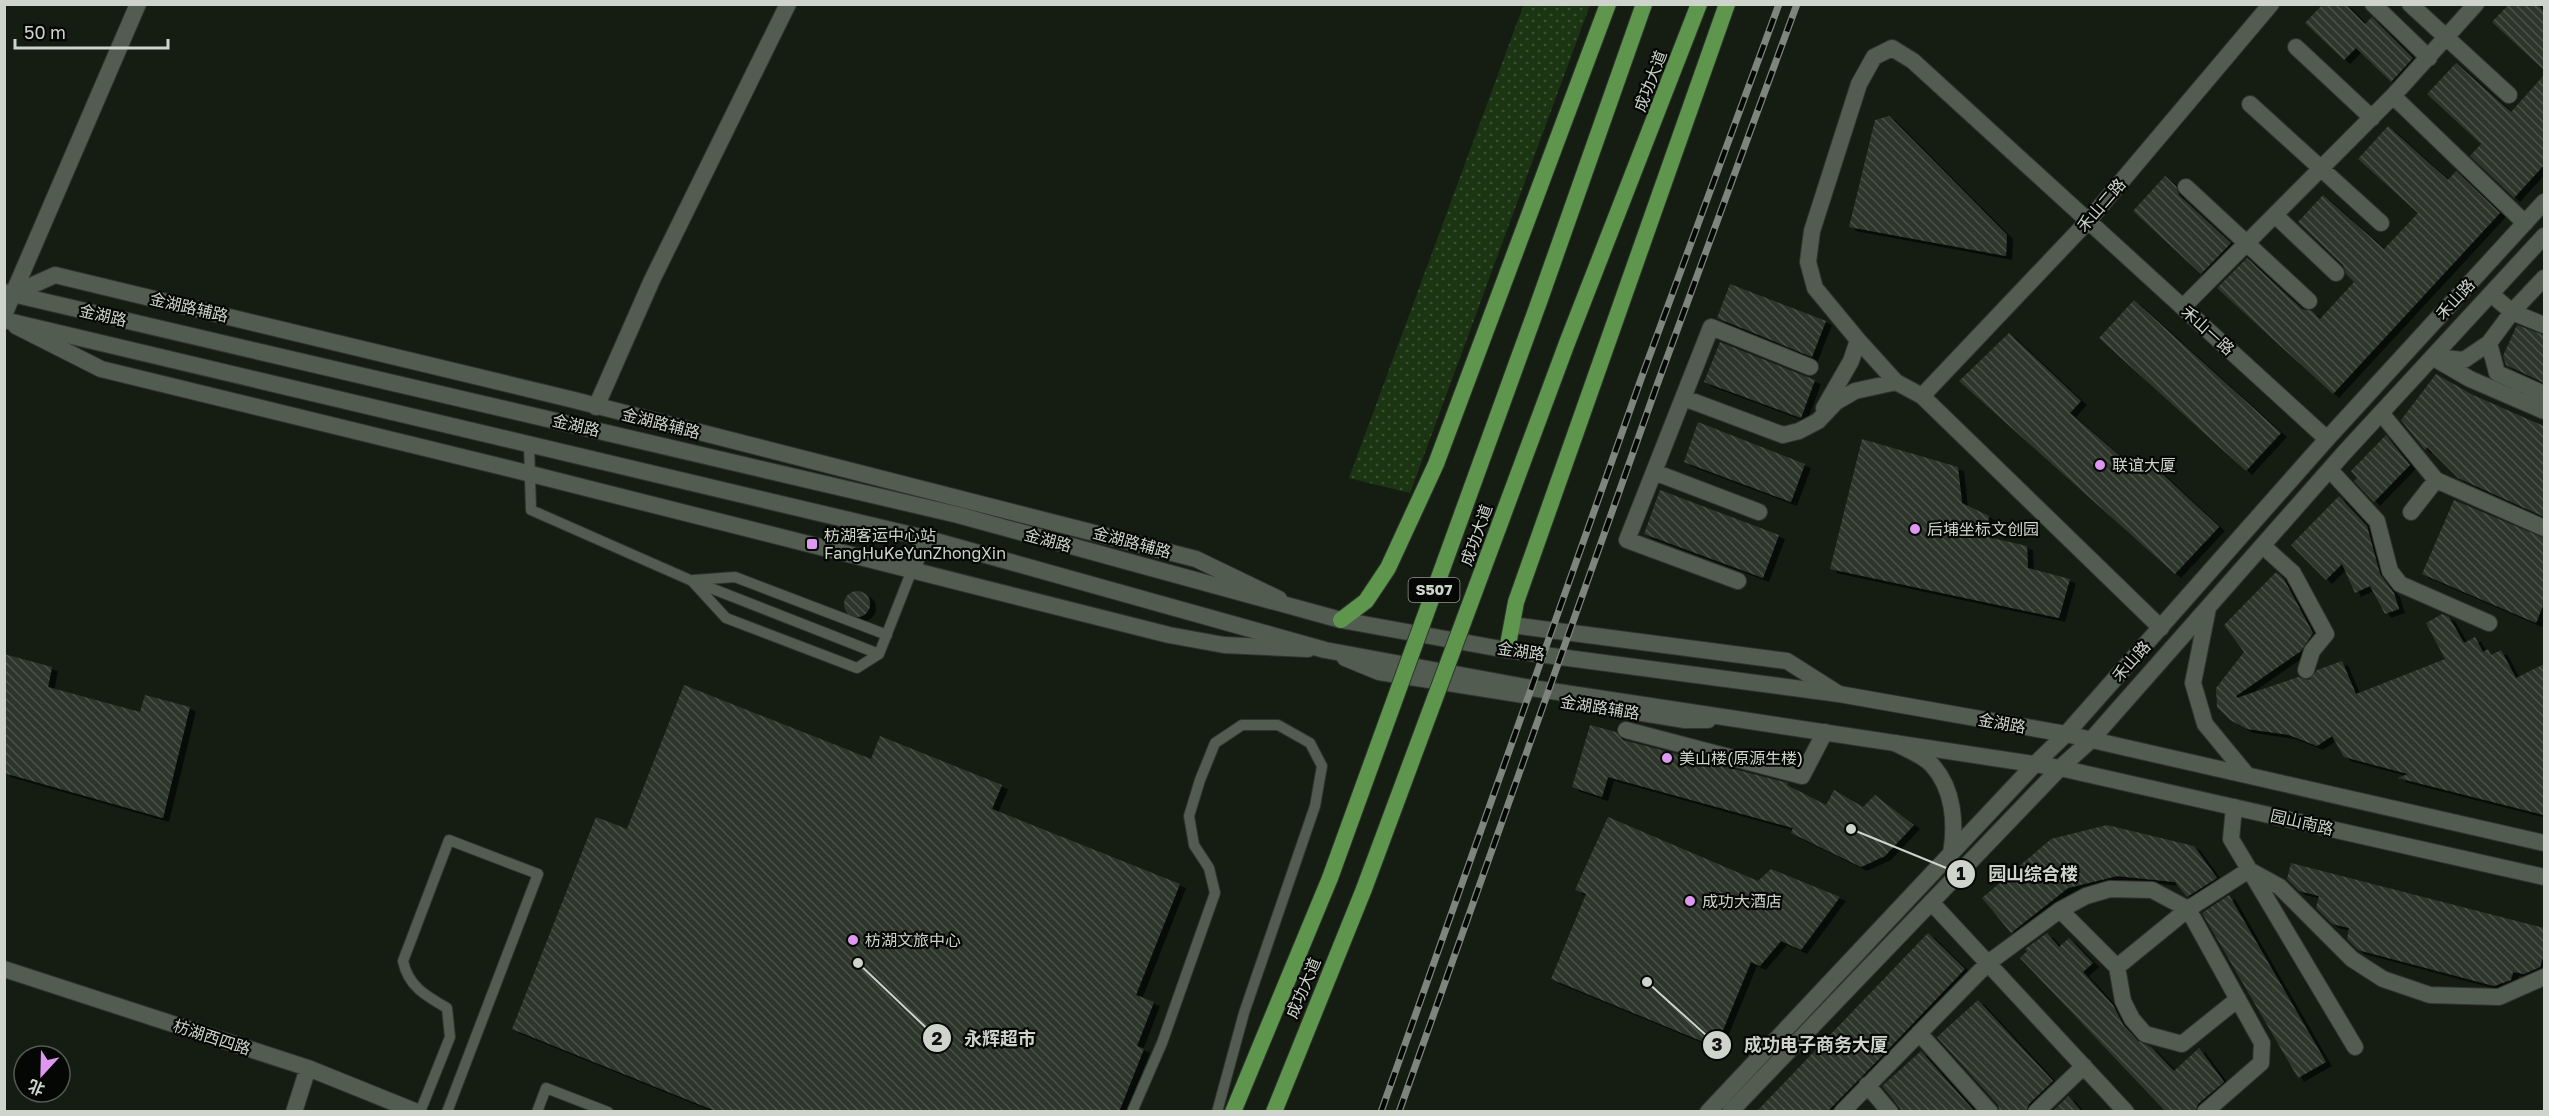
<svg xmlns="http://www.w3.org/2000/svg" width="2549" height="1116" font-family="'Golos Text','Noto Sans SC',sans-serif">
  <style>
    .park { fill: url(#park-dots) }
    .building { fill: url(#building-back-hatch); filter: url(#shadow) }
    .lines { fill: none; stroke-linecap: round; stroke-linejoin: round }
    .service-casing { stroke: #30352e; stroke-width: 12 }
    .minor-casing { stroke: #30352e; stroke-width: 18 }
    .tertiary-casing { stroke: #30352e; stroke-width: 18 }
    .secondary-casing { stroke: #30352e; stroke-width: 18 }
    .trunk-casing { stroke: #30352e; stroke-width: 18 }
    .service { stroke: #535c50; stroke-width: 10 }
    .minor { stroke: #535c50; stroke-width: 16 }
    .tertiary { stroke: #535c50; stroke-width: 16 }
    .secondary { stroke: #535c50; stroke-width: 16 }
    .trunk { stroke: #5f964e; stroke-width: 16 }
    .rail-casing { stroke: #7e857c; stroke-width: 7 }
    .rail { stroke: #040704; stroke-width: 4.5; stroke-dasharray: 14; stroke-linecap: butt }
    .trunk-bridge-casing { stroke: #30352e; stroke-width: 18; stroke-linecap: butt }
    .trunk-bridge { stroke: #5f964e; stroke-width: 16 }
    .poi-dot { fill: #de98f2; stroke: #040704; stroke-width: 2 }
    .labels { text-anchor: middle; stroke-width: 4.5; stroke-linejoin: round; paint-order: stroke }
    .shield { fill: #040704; stroke: #919690; stroke-width: 1.5 }
    .shield-label { font-size: 15px; font-weight: bold; fill: #ced3cc }
    .street-label { font-size: 16px; fill: #ced3cc; stroke: #040704 }
    .poi-label { font-size: 16px; fill: #ced3cc; stroke: #040704; text-anchor: start }
    .leader { fill: none; stroke: #ced3cc; stroke-width: 2 }
    .callout-dot { fill: #ced3cc; stroke: #040704; stroke-width: 2 }
    .mark-label { font-size: 18px; text-anchor: middle; font-weight: bold; fill: #111 }
    .callout-label { font-size: 18px; text-anchor: middle; font-weight: bold; fill: #ced3cc; stroke: #040704; stroke-width: 4.5; stroke-linejoin: round; paint-order: stroke }
  </style>
  <defs>
    <pattern id="park-dots" width="8" height="8" patternUnits="userSpaceOnUse" patternTransform="scale(1.5)"><rect width="8" height="8" fill="#1b3513"/><path d="M2 2h.1M6 6h.1" fill="none" stroke="#3b5134" stroke-width="1.8" stroke-linecap="round"/></pattern>
    <pattern id="building-back-hatch" width="6" height="6" patternUnits="userSpaceOnUse" patternTransform="scale(1.5)"><rect width="6" height="6" fill="#2d362a"/><path d="M-1 5l2 2M0 0l6 6M5-1l2 2" fill="none" stroke="#4a5248"/></pattern>
    <filter id="shadow"><feDropShadow dx="6" dy="4" stdDeviation="0" flood-color="#0009"/></filter>
  </defs>
  <rect width="100%" height="100%" fill="#151d13"/>
  <!-- park -->
  <path class="park" d="M1524 4 1590 5 1410 493 1349 478Z"/>
  <!-- building -->
  <path class="building" d="M2323 4H2345L2365 24 2372 17 2413 58 2391 82 2356 48 2344 60 2305 23Z
    M2509 4H2537L2544 11V70L2492 22Z
    M2456 63 2511 112 2544 75V165L2514 198 2470 156 2481 144 2427 94Z
    M1889 116 2007 235 2006 256 1849 227 1875 120Z
    M2388 126 2448 180 2456 171 2500 213 2333 394 2217 288 2247 258 2302 309 2312 311 2320 319 2354 282 2346 274 2343 265 2298 222 2323 195 2384 249 2418 213 2358 159Z
    M2165 176 2176 186 2179 195 2231 243 2201 274 2133 211Z
    M1730 284 1826 321 1812 357 1717 318Z
    M2134 300 2281 433 2246 471 2099 338Z
    M2517 325 2544 335V383L2506 365 2503 356Z
    M2009 333 2081 401 2070 413 2142 475 2152 464 2219 527 2175 574 1959 381Z
    M1720 342 1815 380 1801 418 1704 382Z
    M2436 374 2473 395 2544 426V517L2458 478 2427 447 2425 450 2401 420Z
    M1698 422 1805 464 1791 502 1684 462Z
    M2386 435 2410 465 2374 502 2354 481 2357 478 2351 471Z
    M1862 439 1958 467 1962 503 1989 516 1988 537 2027 546 2028 568 2070 579 2059 618 1830 569Z
    M1660 490 1779 535 1763 578 1644 534Z
    M2339 496 2367 526 2380 574 2394 593 2399 609 2385 614 2370 586 2355 593 2342 564 2326 580 2291 545Z
    M2454 500 2544 538V603L2536 623 2422 574Z
    M2276 572 2284 579 2313 633 2301 651 2236 696 2237 698 2298 677 2309 680 2317 670 2342 661 2356 694 2445 659 2426 623 2442 614 2449 617 2464 643 2475 637 2483 652 2488 649 2491 655 2501 650 2516 678 2544 664V815L2398 778 2408 774 2344 757 2332 736 2317 746 2289 735 2247 729 2230 720 2217 707 2216 688 2244 652 2224 625Z
    M844 604a13 13 0 1 1 26 0a13 13 0 1 1-26 0Z
    M4 654 52 667 48 687 140 712 145 695 190 707 163 818 4 773Z
    M684 685 871 759 880 736 1002 785 992 809 1180 884 1136 995 1154 1002 1137 1046 1144 1049 1119 1112H718L512 1029 596 817 627 829Z
    M1590 725 1616 732 1623 740 1788 783 1787 785 1826 805 1834 790 1863 807 1875 795 1914 825 1885 856 1861 867 1791 833 1793 828 1608 777 1602 797 1572 787Z
    M1608 817 1758 881 1771 869 1840 897 1801 950 1781 941 1760 966 1751 962 1716 1047 1551 979 1586 894 1575 890Z
    M2107 825 2194 846 2217 878 2187 897 2175 882 2117 876 2068 888 2011 933 1982 898 2051 839Z
    M2291 863 2544 928V954L2540 967 2524 974 2513 972 2511 980 2494 986 2358 950 2347 939 2349 928 2332 924 2316 908 2319 896 2299 891 2287 879Z
    M2229 895 2326 1062 2298 1078 2202 913Z
    M1928 933 1965 969 1880 1058 1827 1112H1756Z
    M2047 933 2059 947 2069 938 2093 963 2083 972 2113 1005 2124 1026 2138 1041 2151 1047 2174 1071 2199 1048 2224 1082 2198 1104 2195 1112H2166L2020 958 2027 951 2025 949Z
    M1978 1000 2053 1081 2029 1104 2026 1112H2000L1998 1105 1937 1037Z
    M1921 1051 1975 1112H1903L1899 1107 1882 1086Z
    M2068 1096 2082 1112H2052Z"/>
  <g class="lines">
    <!-- service casing -->
    <g class="service-casing">
      <path id="service" d="M529 444 531 510 690 580 879 654
        M694 580 735 577 887 635
        M693 582 726 618 857 668 879 654 912 570
        M420 1112 450 1037 447 1008C426 996 408 986 403 961L449 840 538 874 447 1112
        M537 1112 546 1088 608 1112
        M1132 1112 1162 1043 1215 893 1209 868 1194 845 1189 816 1200 780 1215 743 1242 725H1278L1310 743 1322 766 1315 806 1244 1013 1217 1112"/>
    </g>
    <!-- minor casing -->
    <g class="minor-casing">
      <path id="minor" d="M2373 4 2429 58
        M2410 4 2509 95
        M2296 47 2372 118
        M2393 96 2476 4
        M2250 104 2381 223
        M2186 187 2309 301
        M2275 215 2336 273
        M13 294 138 4
        M2491 294 2512 312 2544 325
        M2183 307 2393 96 2525 223
        M2489 343 2497 373 2544 394
        M2433 357 2464 360 2489 343 2512 312 2544 278
        M2439 361 2470 379 2544 411
        M1922 396 2088 221 2271 4
        M1684 398 1783 435 1799 431 1818 421 1836 402 1855 391 1896 382
        M596 407 652 280 788 4
        M1824 408 1851 361 1858 340
        M2381 413 2436 480 2544 528
        M2330 470 2377 521 2390 571 2400 584 2489 623
        M1654 472 1759 512
        M2411 512 2436 480
        M2263 546 2293 573 2326 634 2312 651 2306 670
        M1738 581 1627 540 1711 327 1810 367
        M2161 628 1922 396 1896 382 1858 340 1815 288 1808 262 1812 231 1859 84 1874 57 1892 48 1913 61 2327 439
        M1626 730 1802 776 1825 732
        M2234 807 2231 839 2355 1047
        M1931 902 2126 1112
        M2060 910 2117 967 2123 1001 2132 1019 2145 1034 2182 1044 2238 999
        M2117 967 2188 909 2249 870 2280 887 2352 959 2383 979 2430 995 2499 997 2544 977
        M4 969 308 1068 417 1112
        M1919 1033 1990 1112
        M1867 1085 1890 1112
        M294 1112 308 1068
        M1708 1112 2035 764
        M1730 1112 2060 768
        M1842 1112 1988 963 2060 910 2086 896 2110 889 2152 890 2188 909 2262 1043 2261 1063 2205 1112
        M2036 1112 2084 1066"/>
    </g>
    <!-- tertiary casing -->
    <g class="tertiary-casing">
      <path id="tertiary" d="M4 315 13 294 55 275 574 400 1196 559 1279 599
        M16 326 101 369 511 469 1169 635 1224 645 1308 649
        M912 570 925 538
        M1512 625 1787 661 1839 694
        M1345 658 1379 672 1524 695
        M1612 708 1685 720H1708
        M1895 743C1906 749 1924 756 1932 765 1954 789 1956 824 1951 854"/>
    </g>
    <!-- secondary casing -->
    <g class="secondary-casing">
      <path id="secondary" d="M4 292 958 515 1341 620 1507 650 1839 694 2066 734 2544 843
        M4 320 925 538 1325 650 1525 687 2060 768 2544 877
        M2208 608 2193 683 2205 724 2247 775
        M2035 764 2066 734 2327 439 2544 202
        M2060 768 2091 740 2344 453 2544 236"/>
    </g>
    <!-- trunk casing -->
    <g class="trunk-casing">
      <path id="trunk" d="M1539 302 1644 4
        M1567 343 1699 4
        M1341 620 1366 601 1388 568 1436 464 1608 4
        M1507 650 1516 602 1727 4
        M1233 1112 1330 878
        M1274 1112 1364 889"/>
    </g>
    <!-- service -->
    <use href="#service" class="service"/>
    <!-- minor -->
    <use href="#minor" class="minor"/>
    <!-- tertiary -->
    <use href="#tertiary" class="tertiary"/>
    <!-- secondary -->
    <use href="#secondary" class="secondary"/>
    <!-- trunk -->
    <use href="#trunk" class="trunk"/>
    <!-- rail casing -->
    <g class="rail-casing">
      <path id="rail" d="M1381 1112 1641 379 1779 4
        M1399 1112 1657 385 1797 4"/>
    </g>
    <!-- rail -->
    <use href="#rail" class="rail"/>
    <!-- trunk-bridge casing -->
    <g class="trunk-bridge-casing">
      <path id="trunk-bridge" d="M1330 878 1539 302
        M1364 889 1567 343"/>
    </g>
    <!-- trunk-bridge -->
    <use href="#trunk-bridge" class="trunk-bridge"/>
  </g>
  <!-- markers -->
  <g class="poi-dot">
    <circle cx="2100" cy="465" r="6"/>
    <circle cx="1915" cy="529" r="6"/>
    <rect x="806" y="538" width="12" height="12" rx="3"/>
    <circle cx="1667" cy="758" r="6"/>
    <circle cx="1690" cy="901" r="6"/>
    <circle cx="853" cy="940" r="6"/>
  </g>
  <g class="labels">
    <!-- shield labels -->
    <rect class="shield" x="1408.5" y="578" width="51" height="24" rx="4.5"/>
    <g class="shield-label">
      <text x="1434" y="595">S507</text>
    </g>
    <!-- street labels -->
    <g class="street-label">
      <text transform="translate(1650 81) rotate(-69)" y="6">成功大道</text>
      <text transform="translate(2101 205) rotate(-49)" y="6">禾山二路</text>
      <text transform="translate(2455 299) rotate(-47)" y="6">禾山路</text>
      <text transform="translate(189 307) rotate(13)" y="6">金湖路辅路</text>
      <text transform="translate(103 315) rotate(13)" y="6">金湖路</text>
      <text transform="translate(2208 330) rotate(42)" y="6">禾山一路</text>
      <text transform="translate(661 423) rotate(14)" y="6">金湖路辅路</text>
      <text transform="translate(576 425) rotate(13)" y="6">金湖路</text>
      <text transform="translate(1476 535) rotate(-70)" y="6">成功大道</text>
      <text transform="translate(1048 540) rotate(15)" y="6">金湖路</text>
      <text transform="translate(1132 542) rotate(15)" y="6">金湖路辅路</text>
      <text transform="translate(1521 651) rotate(8)" y="6">金湖路</text>
      <text transform="translate(2131 661) rotate(-48)" y="6">禾山路</text>
      <text transform="translate(1600 707) rotate(9)" y="6">金湖路辅路</text>
      <text transform="translate(2002 723) rotate(10)" y="6">金湖路</text>
      <text transform="translate(2302 822) rotate(13)" y="6">园山南路</text>
      <text transform="translate(1303 988) rotate(-67)" y="6">成功大道</text>
      <text transform="translate(212 1037) rotate(18)" y="6">枋湖西四路</text>
    </g>
    <!-- poi labels -->
    <g class="poi-label">
      <text x="2112" y="471">联谊大厦</text>
      <text x="1927" y="535">后埔坐标文创园</text>
      <text x="824" y="541">枋湖客运中心站<tspan x="824" dy="18">FangHuKeYunZhongXin</tspan></text>
      <text x="1679" y="764">美山楼(原源生楼)</text>
      <text x="1702" y="907">成功大酒店</text>
      <text x="865" y="946">枋湖文旅中心</text>
    </g>
  </g>
  <!-- callouts -->
  <path class="leader" d="M1851 829L1961 874M858 963L937 1038M1647 982L1717 1045"/>
  <g class="callout-dot">
    <circle cx="1851" cy="829" r="6"/>
    <circle cx="858" cy="963" r="6"/>
    <circle cx="1647" cy="982" r="6"/>
    <circle cx="1961" cy="874" r="15"/>
    <circle cx="937" cy="1038" r="15"/>
    <circle cx="1717" cy="1045" r="15"/>
  </g>
  <g class="mark-label">
    <text x="1961" y="880">1</text>
    <text x="937" y="1045">2</text>
    <text x="1717" y="1051">3</text>
  </g>
  <g class="callout-label">
    <text x="2033" y="880">园山综合楼</text>
    <text x="1000" y="1045">永辉超市</text>
    <text x="1816" y="1051">成功电子商务大厦</text>
  </g>
  <!-- border -->
  <rect width="2549" height="1116" fill="none" stroke="#ced3cc" stroke-width="12"/>
  <!-- north arrow -->
  <g transform="translate(42 1074) rotate(202)"><circle r="28" fill="#040704" stroke="#555954" stroke-width="1.5"/>
  <path d="M0-4.5L10 22L0 15L-10 22Z" fill="#de98f2"/>
  <text y="-9" font-size="16" font-weight="bold" text-anchor="middle" fill="#ced3cc">北</text>
  </g>
  <!-- scale -->
  <path d="M15 39v9h153v-9" fill="none" stroke="#ced3cc" stroke-width="3"/>
  <text x="24" y="39" font-size="18" fill="#ced3cc" stroke="#040704" stroke-width="4.5" paint-order="stroke">50 m</text>
</svg>
